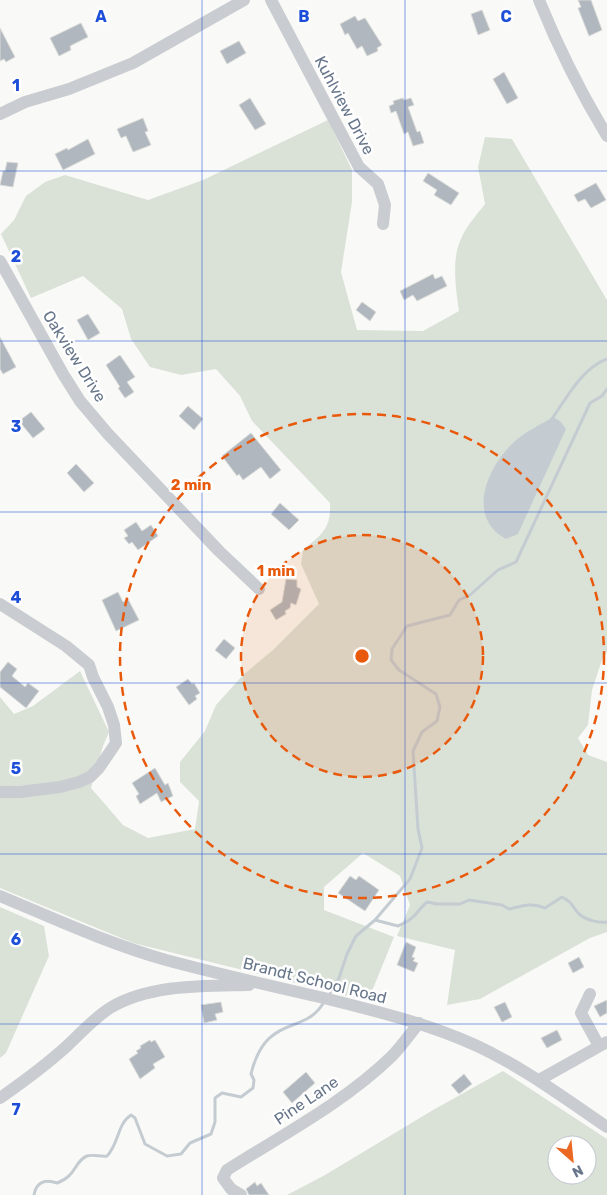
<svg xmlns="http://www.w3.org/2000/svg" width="607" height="1195" font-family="Rubik,sans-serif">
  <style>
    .green { fill: #dae2d8; fill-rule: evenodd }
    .water { fill: #c4ccd2 }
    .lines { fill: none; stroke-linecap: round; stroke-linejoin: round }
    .stream { stroke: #c4ccd2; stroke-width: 3 }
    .building { fill: #b0b7be; stroke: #dbdcd9 }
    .minor { stroke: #c9ccd0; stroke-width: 12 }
    .grid { fill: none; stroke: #1d4ed8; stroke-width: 1; stroke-opacity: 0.55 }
    .ring { fill: none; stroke: #e8590c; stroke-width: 2.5; stroke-dasharray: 9 6 }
    .labels { text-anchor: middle; stroke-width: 5; stroke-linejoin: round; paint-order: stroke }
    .street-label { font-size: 16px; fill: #67768a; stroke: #fff }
    .grid-label { font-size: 16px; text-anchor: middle; font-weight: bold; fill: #1d4ed8; stroke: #fff; stroke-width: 5; stroke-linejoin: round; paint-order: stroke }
    .centre { fill: #e8590c; stroke: #fff; stroke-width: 2.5 }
    .ring-label { font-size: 15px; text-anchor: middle; font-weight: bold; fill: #e8590c; stroke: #fff; stroke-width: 5; stroke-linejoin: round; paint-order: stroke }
  </style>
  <rect width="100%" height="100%" fill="#f9faf7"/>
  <!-- green -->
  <path class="green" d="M328 120 352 170V202L341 272 357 330 423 331 459 311C456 291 452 262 459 244 464 228 476 216 485 204L478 167 485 137 512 139 607 300V652L602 660 592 690 588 725 578 738 588 755 607 762V932L590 938 480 999 447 1005 455 950 397 936 410 905 400 876 363 853 324 887V910L394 937 368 1001 133 943 0 888V697L14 714 33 706 80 671 109 732 103 746 91 788 123 825 148 838 195 829 199 801 180 782V762L205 731 216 705 243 675 273 650 319 604 301 564 303 550C322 534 331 529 330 503L252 421 240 396 216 369 181 375 150 367 131 339 122 309 83 276 31 298 1 234 14 220 26 196 45 182 65 175 148 200 203 180Z
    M0 907 44 926 49 956 6 1053 0 1058Z
    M503 1071 607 1139V1195H287L325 1175 433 1110ZM557 1145H587V1175H557Z"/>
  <!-- water -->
  <path class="water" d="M553 417 560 421 566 429 518 534 506 539C503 537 497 534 494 530 470 504 492 462 514 442 526 431 540 425 553 417Z"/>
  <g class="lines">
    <!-- stream -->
    <path class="stream" d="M551 420C567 398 581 369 607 359
      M375 920 410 879 422 848 418 829 413 751 422 732 437 721 440 707 436 694 399 670 391 660 392 649 407 626 450 615 459 600 470 595 498 570 516 562 590 403 602 396 607 389
      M329 995 339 978 347 954 356 936 375 920 398 926C405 923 411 920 416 914 420 909 422 906 427 902L437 904H460L469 900 502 905 509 909C522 906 532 902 545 908L562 897C574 903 572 907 579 914 586 920 598 923 607 922
      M34 1195C36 1182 45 1179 57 1183 77 1176 74 1161 87 1156 93 1154 101 1157 107 1156 119 1144 117 1124 131 1115L135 1118 145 1144 167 1156 181 1154 190 1143 211 1134 215 1122V1098L222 1093 241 1097 253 1088 254 1080 251 1074C254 1061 261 1044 272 1036 290 1021 310 1026 324 1002"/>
  </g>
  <!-- building -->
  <path class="building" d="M578 0H591L602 30 589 36 578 8 581 7Z
    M482 10 490 30 478 35 471 14Z
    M355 16 358 21 365 18 382 45 377 48 378 51 367 56 362 46 357 49 348 33 345 35 340 24Z
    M81 23 88 37 70 46 71 50 59 56 50 38Z
    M0 28 15 57 6 62 4 59 0 61Z
    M239 41 246 53 227 64 220 51Z
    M504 72 518 98 507 104 493 79Z
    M250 98 266 124 255 130 239 105Z
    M403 98 404 100 411 98 414 105 408 107 417 132 420 131 424 143 413 146 408 132 404 134 396 111 391 113 389 106 394 104 393 101Z
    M143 118 148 131 145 132 151 145 133 152 126 136 121 138 117 129Z
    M88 139 95 154 63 170 55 154 67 148 68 150Z
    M7 162 18 163 13 187 0 185 3 171H5Z
    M428 173 459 193 451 205 434 195 437 190 423 181Z
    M596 183 606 200 591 208 585 199 578 202 574 195Z
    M433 274 435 279 442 276 447 286 417 301 413 295 404 300 400 291Z
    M362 302 376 312 370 321 356 310Z
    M88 314 100 333 88 340 77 320Z
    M0 337 16 367 3 374 0 369Z
    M120 355 135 377 127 382 134 392 125 398 118 388 120 387 106 365Z
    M188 406 203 419 194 430 179 416Z
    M31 412 45 429 33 438 19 421Z
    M251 433 281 470 270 479 261 467 243 480 239 474 237 476 222 456Z
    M76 464 94 483 84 492 67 473Z
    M280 503 299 520 289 530 271 514Z
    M136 522 142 531 151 525 158 536 138 550 132 542 129 544 124 538 128 536 124 530Z
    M286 579 297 580V587L301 589 296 605 291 603 290 608 285 611 286 614 276 620 270 610 282 602Z
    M118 592 123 602 128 599 139 620 116 631 102 600Z
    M224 639 235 648 226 659 215 650Z
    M8 662 17 669 12 676 25 687 28 683 39 691 26 708 0 687V672Z
    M188 679 192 684 194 683 200 693 195 696 197 699 189 705 176 687Z
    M155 768 165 785 168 783 173 796 161 802 157 793 140 804 136 796 139 794 132 783Z
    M350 876 356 880 359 876 379 890 365 911 338 893Z
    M406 942 416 947 412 957 415 958 413 961 418 963 414 972 397 965Z
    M579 957 584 967 573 973 568 963Z
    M607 1000V1013L600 1017 594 1006Z
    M221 1002 223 1012 215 1014 217 1020 204 1023 201 1005Z
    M505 1002 512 1017 502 1022 494 1007Z
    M557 1030 562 1040 547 1048 541 1038Z
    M150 1040 151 1042 155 1040 165 1057 153 1064 155 1068 140 1079 129 1059 138 1053 136 1051 141 1048 140 1046Z
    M306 1072 315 1083 292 1103 283 1092Z
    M464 1074 472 1084 459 1094 451 1085Z
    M255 1182 257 1186 261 1183 269 1195H249L246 1189Z"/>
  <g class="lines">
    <!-- minor -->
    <path class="minor" d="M271 0 359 167 378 184 385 205 383 224
      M539 0C558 47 581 93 607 136
      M0 114 25 102 69 89 133 63 244 0
      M0 261 63 374 80 401 108 434 219 551 259 589
      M0 604 66 646 89 665 93 677 108 707 114 725 116 743 99 768 90 777 79 782 60 787 20 792H0
      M0 896C55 919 109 944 166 960 218 974 271 986 324 998 375 1011 427 1023 475 1045 523 1067 564 1098 607 1127
      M590 994 581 1013 599 1046
      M539 1080 607 1042
      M0 1098C23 1082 46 1065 67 1046 81 1033 94 1018 110 1008 150 984 204 986 249 985
      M241 1195 231 1189 223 1178 227 1170C282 1135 345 1102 392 1056 402 1046 410 1034 419 1023"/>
  </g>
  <!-- grid -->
  <path class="grid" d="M202 0V1195M405 0V1195M0 171H607M0 341H607M0 512H607M0 683H607M0 854H607M0 1024H607"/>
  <!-- distance rings -->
  <circle cx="362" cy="656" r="121" fill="#e8590c" fill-opacity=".12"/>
  <g class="ring">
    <circle cx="362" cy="656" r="121"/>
    <circle cx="362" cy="656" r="242"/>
  </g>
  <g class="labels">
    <!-- street labels -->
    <g class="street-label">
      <text transform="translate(345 105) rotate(62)" y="6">Kuhlview Drive</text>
      <text transform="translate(75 356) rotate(58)" y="6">Oakview Drive</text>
      <text transform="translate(315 980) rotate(14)" y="6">Brandt School Road</text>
      <text transform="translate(306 1100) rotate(-34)" y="6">Pine Lane</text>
    </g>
  </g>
  <g class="grid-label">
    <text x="101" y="22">A</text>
    <text x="304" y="22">B</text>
    <text x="506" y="22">C</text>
    <text x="16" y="91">1</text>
    <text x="16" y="262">2</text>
    <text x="16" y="432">3</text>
    <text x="16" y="603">4</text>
    <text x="16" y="774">5</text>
    <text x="16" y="945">6</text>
    <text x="16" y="1115">7</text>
  </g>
  <circle cx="362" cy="656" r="8" class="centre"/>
  <g class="ring-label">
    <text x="191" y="490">2 min</text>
    <text x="276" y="576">1 min</text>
  </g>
  <!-- north arrow -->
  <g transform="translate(572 1160) rotate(153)"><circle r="24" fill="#ffffff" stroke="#c2c8d0"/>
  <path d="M0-4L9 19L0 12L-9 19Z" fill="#ec6924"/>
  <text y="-8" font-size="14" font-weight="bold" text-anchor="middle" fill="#67768a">N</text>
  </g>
</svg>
